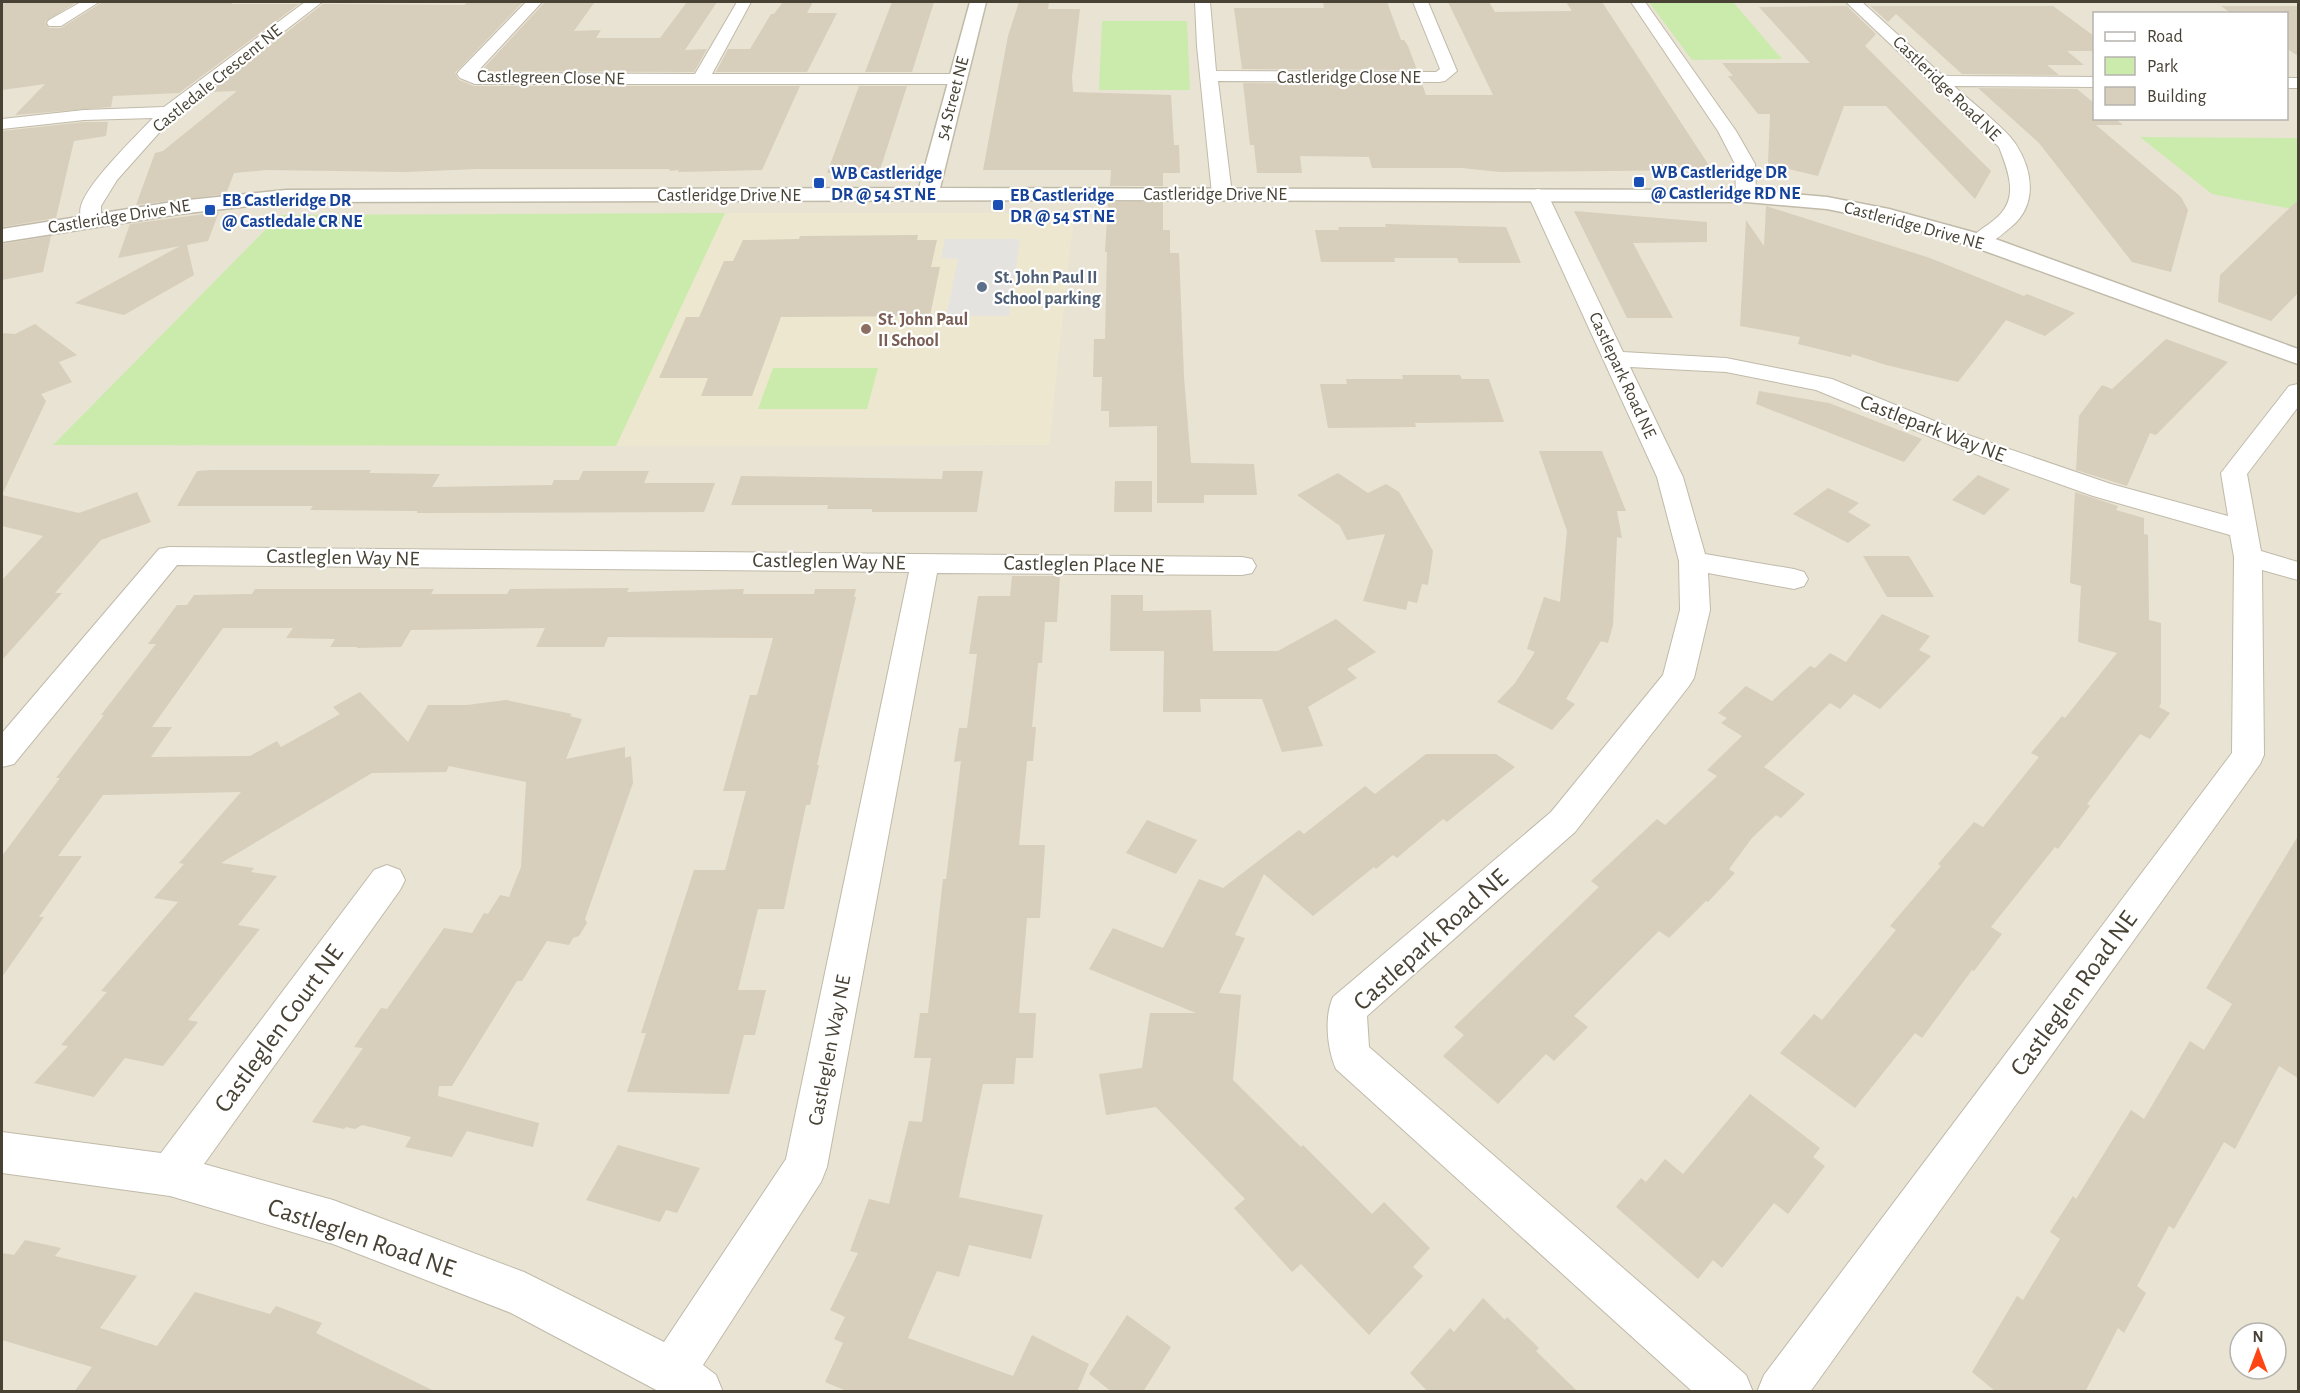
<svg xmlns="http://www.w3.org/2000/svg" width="2300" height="1393" font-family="'Alegreya Sans',sans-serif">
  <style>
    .residential { fill: #e9e3d4; fill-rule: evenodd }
    .education { fill: #eee7d0 }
    .green { fill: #cbebad }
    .parking { fill: #e5e3df }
    .building { fill: #d7cebb }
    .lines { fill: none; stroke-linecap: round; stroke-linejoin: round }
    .minor-casing { stroke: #c0baa9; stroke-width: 2 }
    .tertiary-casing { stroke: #c0baa9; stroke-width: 3 }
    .minor { fill: #fff; fill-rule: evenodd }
    .tertiary { fill: #fff; fill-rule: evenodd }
    .transit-dot { fill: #1a4fb4; stroke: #fff; stroke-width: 2 }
    .service-dot { fill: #5c6f8a; stroke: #fff; stroke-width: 2 }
    .education-dot { fill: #8d6e63; stroke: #fff; stroke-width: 2 }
    .labels { text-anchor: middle; stroke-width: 4.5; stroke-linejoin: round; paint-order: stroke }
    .far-street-label { font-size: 18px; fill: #484235; stroke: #fff }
    .far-transit-label { font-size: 18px; font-weight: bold; fill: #164399; stroke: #fff; text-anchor: start }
    .far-service-label { font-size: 18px; font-weight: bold; fill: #4e5e75; stroke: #fff; text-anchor: start }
    .far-education-label { font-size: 18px; font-weight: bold; fill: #785e54; stroke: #fff; text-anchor: start }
    .street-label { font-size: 21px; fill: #484235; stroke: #fff }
    .near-street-label { font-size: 26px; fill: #484235; stroke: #fff }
  </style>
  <rect width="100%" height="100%" fill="#f4f1e7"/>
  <!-- residential -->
  <path class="residential" d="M2 2H2298V1391H2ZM2094 14H2286V118H2094ZM2240 1333H2276V1369H2240Z"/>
  <!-- education -->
  <path class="education" d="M725 213H1074L1049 445 616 446Z"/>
  <!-- green -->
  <path class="green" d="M1649 2H1733L1782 59 1692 60Z
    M1102 21H1187L1190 90H1099Z
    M2140 137 2298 138V210L2212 194Z
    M725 213 616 446 53 445 280 215Z
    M773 368H878L867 409H758Z"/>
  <!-- parking -->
  <path class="parking" d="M945 239H1020L1009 316H946L958 259 941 258Z"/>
  <!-- building -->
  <path class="building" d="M125 2H234L231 4H299L179 93 113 96 111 107 15 115 45 84 2 90V3H75L45 22 49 28H61L101 3Z
    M687 2H717L685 50 707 49 694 72 481 71 544 3H594L574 31 601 30 596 38H660Z
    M783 2H813L807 13H837L807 72H716L728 49H750L771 14H774Z
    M892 2H934L912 72H865Z
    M1019 2H1049L1048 9H1080L1072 77 1073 92 1171 95 1174 145H1179L1180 173H1163V186H1110L1111 170H983L1008 36Z
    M1323 2H1387L1401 40H1404L1408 46 1417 70 1242 69 1234 8H1324Z
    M1448 2H1489L1495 12 1572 11 1566 2H1602L1712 170 1500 172 1462 168H1372L1369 157 1300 156 1302 173H1257L1254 145H1250L1243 83 1422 84 1426 95H1493Z
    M467 3H522L455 73 459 80 474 86H800L762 170 678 172 679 170 669 171 670 169H477L405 172 266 170 234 173 226 194 136 205 155 153 163 151 237 91 209 92 323 4 464 5Z
    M1847 6 1876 34 1865 46 1991 171 1975 199 1886 106H1844L1818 176 1768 164 1770 114H1758L1728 76H1733L1722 63H1810L1759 7Z
    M1870 6H2053L2094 36V51H2067L2084 65H2047L2059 75 1962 74 1896 14 1888 22Z
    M2221 6H2298V56L2286 48V14H2232Z
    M859 86H907L879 173H827Z
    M1978 88 2077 89 2094 103V118H2114L2123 125H2096L2181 197 2188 210 2171 272 2132 262 2039 143Z
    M84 122H108L106 136 74 141 56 218 2 227V131Z
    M2298 200V293L2271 321 2218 302 2220 275Z
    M1108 202H1163V230H1170V253H1179L1184 377 1191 463 1254 464 1257 495H1204V503H1157V426L1109 427V411H1101L1102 377H1093L1094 339H1105L1107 252H1105Z
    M1766 206 1930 258 2024 296 2027 294 2075 313 2045 336 2006 320 1958 382 1886 365 1852 354 1851 357 1798 344 1800 337 1740 326 1746 220 1764 246Z
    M1574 211 1707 222V242L1633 243 1673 318H1627Z
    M219 212 208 241 187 245 194 275 124 315 75 303 180 246 118 258 130 224Z
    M1385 224 1506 227 1521 263H1459L1457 258H1394L1395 262H1321L1315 230H1339L1338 227H1386Z
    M918 235 917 240H937L931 267H940L930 316 781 317 752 396H701L708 378H659L686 317H699L724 261H733L743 240 799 239 800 236Z
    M51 236 43 272 2 280V244Z
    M35 324 77 355 59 362 72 382 41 394 46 401 2 495 79 513 137 492 151 522 101 540 55 593H62L2 660V580L43 536 2 526V333L15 334Z
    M2166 339 2228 362 2156 435 2150 433 2127 486 2076 470 2079 416 2102 385 2112 389Z
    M1402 375H1460L1462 379H1489L1504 422 1415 423 1416 427 1328 428 1320 384H1347L1346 379H1403Z
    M1759 391 1829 403 1922 439 1904 462 1756 404Z
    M1539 451H1602L1626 511H1617L1622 538 1617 537 1613 625 1608 643 1601 641 1566 699 1575 704 1552 730 1497 702 1515 683 1535 652 1527 649 1544 597 1560 602 1567 531Z
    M211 470H371L369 473 440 474 432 487 552 485 554 480H579L583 471H649L644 483H715L704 512 417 513V511L310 510 313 506H177L197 471Z
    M943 471H983L977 512H872V509H827L828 505H731L741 476 942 479Z
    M1338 473 1368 493 1386 484 1399 492 1433 551 1428 585 1422 584 1417 603 1408 601 1406 610 1363 601 1385 534 1347 540 1340 526 1297 495Z
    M1978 475 2010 489 1984 515 1952 500Z
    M1115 481H1152V512H1114Z
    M1828 488 1859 503 1848 512 1871 525 1848 543 1793 514Z
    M2075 492 2118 506 2116 510 2144 518V534L2148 535 2149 620 2161 623V703L2159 707 2170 713 2150 739 2140 734 2087 804 2090 806 2058 849 2055 847 1991 927 2002 934 1974 971 1972 970 1922 1038 1915 1033 1855 1108 1780 1053 1814 1014 1822 1020 1896 930 1890 926 1941 866 1938 864 1974 822 1983 827 2039 757 2031 753 2062 716 2065 718 2117 653 2078 642 2081 586 2070 583Z
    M1863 556H1909L1934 597H1887Z
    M1012 576H1060L1057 622H1045L1042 663H1038L1032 727H1036L1033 761H1027L1019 845H1045L1040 918H1027L1019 1013H1036L1033 1058H1016L1014 1084H983L959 1197 1043 1215 1031 1259 969 1245 959 1277 937 1271 908 1338 1013 1376 1032 1335 1089 1364 1077 1392H849L825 1382 843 1343 834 1339 845 1317 830 1310 858 1253 850 1251 869 1199 889 1204 909 1121 922 1122 931 1058H914L920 1013H928L943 879H946L961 761 954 762 959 728H967L977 654H969L978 596H1010Z
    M629 588 627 592 744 589 743 594H814L815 589H856L854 597H856L817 765H819L810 805H806L784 909H758L738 990H766L755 1035H744L729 1094 627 1092 646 1033H641L694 870H725L746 791H723L750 695H757L773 638 608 637 604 647H536L545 628 411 630 401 647 357 648V647H330L335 639 286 638 293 628H223L152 727H172L151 757 250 756 277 741 281 747 340 714 333 707 360 692 408 742 428 705H467L506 700 572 714 570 716 582 719 566 759 625 747V758L631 756 633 783 585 919 587 923 579 936 573 938 569 945 547 941 522 981H517L452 1086H439L438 1096 539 1123 533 1147 467 1131 452 1157 405 1147 411 1137 362 1125 355 1129 346 1127 344 1129 312 1122 363 1048 354 1047 381 1008 387 1009 444 928 472 933 484 913 488 914 500 895 509 897 521 867 526 782 449 766 446 772 372 773 221 863 254 868 251 872 277 876 238 925 260 929 188 1020 198 1022 163 1066 125 1058 94 1097 34 1083 68 1046 61 1045 107 992 101 991 178 902 154 898 184 864 179 863 241 792 103 795 58 856H82L39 917H44L2 977V856L60 778H56L104 715H101L156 644H148L177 605H187L194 595 252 594 255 589H434L431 594H507L510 589Z
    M1111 595H1143V611L1211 610 1213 651H1278L1336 619 1376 652 1347 669 1357 678 1308 707 1323 746 1282 752 1262 699H1200L1201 712H1163L1164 651H1110Z
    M1882 614 1930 636 1919 650 1931 656 1880 709 1854 694 1840 709 1830 703 1764 767 1805 794 1781 818 1776 815 1752 838 1729 869 1735 873 1708 902 1706 901 1669 938 1659 931 1574 1016 1588 1027 1554 1061 1546 1054 1498 1104 1443 1056 1464 1035 1454 1027 1599 887 1591 881 1657 819 1665 825 1717 776 1707 770 1742 736 1721 723 1727 718 1718 713 1746 686 1772 701 1810 666 1815 668 1830 653 1846 662Z
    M1426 754H1496L1515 767 1447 822 1443 819 1397 858 1393 855 1376 869 1374 867 1313 916 1264 874 1235 935 1245 938 1219 993 1241 995 1233 1080 1301 1147 1303 1145 1372 1214 1384 1202 1430 1248 1413 1267 1423 1276 1369 1335 1301 1264 1292 1272 1234 1208 1245 1199 1156 1107 1106 1115 1099 1074 1142 1068 1150 1013H1196L1089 969 1113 928 1163 948 1199 879 1223 888 1299 830 1304 834 1365 786 1375 794Z
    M1147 820 1197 840 1176 874 1126 853Z
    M2298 836V1078L2279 1066 2235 1149 2224 1142 2174 1229 2169 1226 2137 1286 2146 1293 2124 1333 2118 1328 2085 1392H1996L1972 1372 2017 1296 2023 1300 2060 1239 2050 1232 2073 1196 2076 1199 2131 1110 2144 1119 2190 1041 2204 1050 2232 1004 2206 988Z
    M1750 1094 1820 1148 1813 1157 1825 1166 1788 1214 1774 1203 1722 1268 1713 1260 1698 1279 1616 1207 1641 1178 1646 1182 1665 1159 1683 1174Z
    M618 1145 700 1168 677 1213 666 1210 660 1222 586 1200Z
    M25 1240 61 1248 55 1256 137 1276 100 1328 157 1346 195 1292 270 1314 276 1306 322 1323 316 1333 436 1392H74L92 1367 2 1340V1253L14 1255Z
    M1483 1298 1505 1320 1507 1317 1539 1348 1536 1351 1578 1392H1428L1410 1373 1450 1328 1454 1332Z
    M1127 1315 1171 1347 1143 1392H1112L1089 1374Z"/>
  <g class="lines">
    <!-- minor casing -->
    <g class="minor-casing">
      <path id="minor" d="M81 2H99L61 26H49L47 23 49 20Z
        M305 2H322L174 116 117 180 101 206V220L98 224H84C81 220 79 212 81 206 88 182 135 137 153 118L84 120 2 129V119L84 110 164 107Z
        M526 2H542L476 73 695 74 737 2H751L712 74H956L962 75 965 79 962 83 956 84H475L460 78 457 74 460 70Z
        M1195 2H1210L1216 71 1436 72 1440 69 1413 2H1428L1457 71 1445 81 1439 82 1218 81 1232 194 1229 198H1215L1212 194 1197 46Z
        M1631 2H1645L1736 131 1755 164 1756 196 1753 200H1739L1736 196 1735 164 1718 131Z
        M1846 2H1862L1943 76 2094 77V87L1954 86C1970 101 2004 127 2015 143 2033 170 2038 205 2011 227 2000 236 1987 249 1972 245L1969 241C1975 232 1986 227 1994 220 2020 200 2009 173 1999 147Z
        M2286 78H2298V88H2286Z
        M1538 189 1545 191 1548 195 1623 352 1726 358 1832 379 1971 436 2111 484 2228 516 2221 473 2289 386 2298 384V407L2247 474 2261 551 2298 562V580L2262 570 2264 755 2260 764 1810 1392H1757L1764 1375 2232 753 2234 557 2230 535 2093 496 1953 446 1816 390 1726 372 1630 367 1683 477 1705 554 1794 569 1804 572 1808 579 1804 586 1794 589 1708 573 1710 610 1694 678 1689 686 1575 832 1367 1016 1369 1047 1746 1375 1753 1392H1693L1336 1069C1327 1048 1324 1017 1333 997L1551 812 1663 675 1680 610 1679 561 1657 477 1528 195 1531 191Z
        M169 547 1242 557 1252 559 1256 566 1252 573 1242 575 937 573 827 1167 821 1182 703 1365 716 1375 723 1392H660L511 1313 333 1244 170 1196 2 1173V1132L161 1153 374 870 387 865 400 870 405 880 400 890 204 1164 333 1200 524 1272 664 1342 786 1159 909 572 177 565 14 764 2 767V733L159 549Z"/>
    </g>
    <!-- tertiary casing -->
    <g class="tertiary-casing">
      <path id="tertiary" d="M970 2H986L940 188 1746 190 1827 197 1889 209 1987 236 2298 349V364L1971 246 1886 221 1827 209 1746 202 1083 200 286 202 179 214 2 242V229L179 201 286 190 919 188Z"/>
    </g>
    <!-- minor -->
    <use href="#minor" class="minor"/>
    <!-- tertiary -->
    <use href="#tertiary" class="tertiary"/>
  </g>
  <!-- markers -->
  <g class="transit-dot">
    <rect x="1633" y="176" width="12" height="12" rx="3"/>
    <rect x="813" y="177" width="12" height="12" rx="3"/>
    <rect x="992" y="199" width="12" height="12" rx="3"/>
    <rect x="204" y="204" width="12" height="12" rx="3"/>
  </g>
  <circle class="service-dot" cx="982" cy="287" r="6"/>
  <circle class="education-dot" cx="866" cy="329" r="6"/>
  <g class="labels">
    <!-- far-street labels -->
    <g class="far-street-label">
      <text transform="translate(551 77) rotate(1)" y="6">Castlegreen Close NE</text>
      <text x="1349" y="83">Castleridge Close NE</text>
      <text transform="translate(217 78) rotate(-39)" y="6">Castledale Crescent NE</text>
      <text transform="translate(1947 88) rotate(44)" y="6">Castleridge Road NE</text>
      <text transform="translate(952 98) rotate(-75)" y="6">54 Street NE</text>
      <text x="1215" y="200">Castleridge Drive NE</text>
      <text x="729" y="201">Castleridge Drive NE</text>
      <text transform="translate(119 216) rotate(-9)" y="6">Castleridge Drive NE</text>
      <text transform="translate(1914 225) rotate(15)" y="6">Castleridge Drive NE</text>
      <text transform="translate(1623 375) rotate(65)" y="6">Castlepark Road NE</text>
    </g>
    <!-- far-transit labels -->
    <g class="far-transit-label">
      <text x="1651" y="178">WB Castleridge DR<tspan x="1651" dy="21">@ Castleridge RD NE</tspan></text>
      <text x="831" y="179">WB Castleridge<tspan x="831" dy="21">DR @ 54 ST NE</tspan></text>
      <text x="1010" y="201">EB Castleridge<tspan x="1010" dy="21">DR @ 54 ST NE</tspan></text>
      <text x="222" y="206">EB Castleridge DR<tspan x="222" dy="21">@ Castledale CR NE</tspan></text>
    </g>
    <!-- far-service labels -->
    <g class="far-service-label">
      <text x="994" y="283">St. John Paul II<tspan x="994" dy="21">School parking</tspan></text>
    </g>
    <!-- far-education labels -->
    <g class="far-education-label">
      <text x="878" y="325">St. John Paul<tspan x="878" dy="21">II School</tspan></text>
    </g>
    <!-- street labels -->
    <g class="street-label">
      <text transform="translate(1933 428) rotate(21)" y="7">Castlepark Way NE</text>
      <text transform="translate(343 557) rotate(1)" y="7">Castleglen Way NE</text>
      <text transform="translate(829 561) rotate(1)" y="7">Castleglen Way NE</text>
      <text transform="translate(1084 564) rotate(1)" y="7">Castleglen Place NE</text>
      <text transform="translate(829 1050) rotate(-79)" y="7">Castleglen Way NE</text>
    </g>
    <!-- near-street labels -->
    <g class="near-street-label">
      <text transform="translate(1430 939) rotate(-42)" y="9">Castlepark Road NE</text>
      <text transform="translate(2073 993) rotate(-54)" y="9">Castleglen Road NE</text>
      <text transform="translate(278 1028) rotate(-54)" y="9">Castleglen Court NE</text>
      <text transform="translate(362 1237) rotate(19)" y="9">Castleglen Road NE</text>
    </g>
  </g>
  <!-- border -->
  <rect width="2300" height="1393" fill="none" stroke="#484235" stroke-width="6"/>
  <!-- legend -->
  <rect x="2093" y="12" width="195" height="108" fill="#ffffff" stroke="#b6b3ae" stroke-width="1.5"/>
  <rect x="2105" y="32" width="30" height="9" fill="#ffffff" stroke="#b6b3ae" stroke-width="1.5"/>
  <text x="2147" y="42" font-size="18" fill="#484235">Road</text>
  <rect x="2105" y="57" width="30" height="18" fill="#cbebad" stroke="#b6b3ae" stroke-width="1.5"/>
  <text x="2147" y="72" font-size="18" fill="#484235">Park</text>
  <rect x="2105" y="87" width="30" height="18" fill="#d7cebb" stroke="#b6b3ae" stroke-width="1.5"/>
  <text x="2147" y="102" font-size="18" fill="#484235">Building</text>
  <!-- north arrow -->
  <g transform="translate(2258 1351)"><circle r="28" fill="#ffffff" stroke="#b6b3ae" stroke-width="1.5"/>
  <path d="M0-4.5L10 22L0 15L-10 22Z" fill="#ff4513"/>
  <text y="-9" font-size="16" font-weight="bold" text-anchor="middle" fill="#484235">N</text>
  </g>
</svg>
